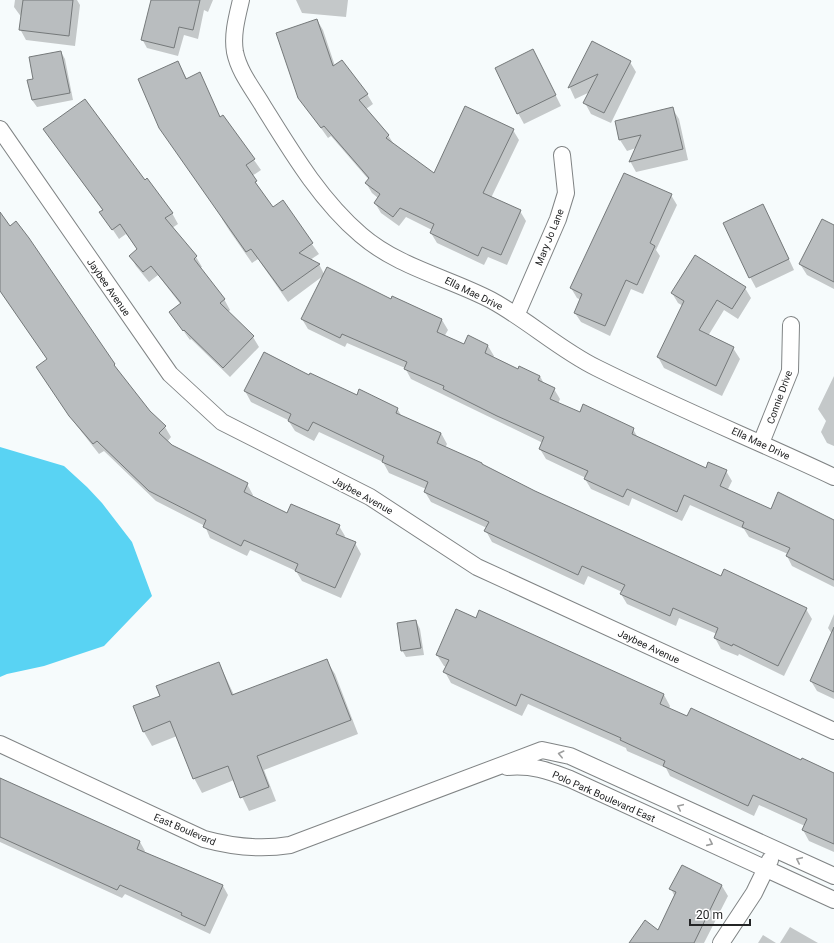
<svg xmlns="http://www.w3.org/2000/svg" width="834" height="943" font-family="Roboto,sans-serif">
  <style>
    .water { fill: #59d3f3 }
    .shadow { fill: #0003; fill-rule: evenodd }
    .building { fill: #b9bdbf; stroke: #75797a }
    .lines { fill: none; stroke-linecap: round; stroke-linejoin: round }
    .minor-casing { stroke: #808485; stroke-width: 18 }
    .minor { stroke: #fff; stroke-width: 16 }
    .oneway { stroke: #9c9d9d }
    .labels { text-anchor: middle; stroke-width: 3.5; stroke-linejoin: round; paint-order: stroke }
    .street-label { font-size: 10px; fill: #242526; stroke: #fff }
  </style>
  <rect width="100%" height="100%" fill="#f6fbfc"/>
  <!-- water -->
  <path class="water" d="M0 447 64 466 87 487 102 503 132 542 152 596 104 646 44 666 7 674 0 677Z"/>
  <!-- shadow -->
  <path class="shadow" d="M15 0H77L80 5 75 46 26 40 20 29 22 18 14 7Z
    M152 0H213L208 12 204 10 198 39 184 35 178 56 147 48 142 39Z
    M296 0H348L346 17 302 13Z
    M317 20 323 30 335 66 367 94 373 104 366 109 388 135 395 146 434 174 513 130 519 140 491 198 520 211 526 221 507 265 488 257 484 265 437 243 431 233 432 230 406 217 399 226 381 213 375 203 378 198 372 193 366 183 369 180 331 136 328 138 299 97Z
    M593 43 630 62 636 72 611 123 591 114 585 103 590 92 575 99 570 88Z
    M533 50 561 106 524 124 518 113Z
    M61 52 65 59 73 100 37 107 32 100 29 81 34 80Z
    M178 62 187 79 200 74 220 118 223 116 261 170 252 176 262 193 273 208 282 202 319 254 310 260 319 264 324 274 392 300 393 298 442 320 448 330 444 337 464 345 488 346 494 356 493 358 519 370 540 376 544 384 554 389 560 399 558 404 580 414 633 429 638 438 706 469 726 471 732 481 727 491 771 510 834 521V587L792 566 787 556 788 554 749 537 744 529 690 505 682 521 632 498 629 506 591 489 585 479 586 478 546 459 540 449 543 443 411 379 405 368 347 343 345 347 308 329 302 319 323 276 288 302 258 259 252 263 229 230 222 219Z
    M672 108 679 119 688 160 636 172 630 161 636 148 627 151 620 140 616 121Z
    M44 129 144 181 172 213 178 224 172 228 196 257 202 267 200 268 224 299 230 310 228 312 253 337 259 347 230 377 191 339 190 340 170 312 181 305 158 275 149 282 136 266 130 256 138 250 126 234 119 239 101 212 103 211Z
    M671 195 677 205 656 250 660 256 643 294 631 289 610 336 581 322 575 313 581 300 577 298 571 288Z
    M0 214 9 227 16 222 120 375 149 412 165 427 171 437 167 442 171 446 247 484 253 495 252 497 287 514 339 526 345 536 344 539 355 543 361 554 341 598 302 581 296 571 250 550 247 556 210 538 205 526 156 501 104 451 99 454 77 426 43 377 37 367 48 360 0 291ZM336 531H338L335 539Z
    M769 216 794 270 756 288 750 277Z
    M834 226V289L807 275 800 264Z
    M745 288 751 298 738 319 724 310 708 336 733 348 740 359 722 396 664 368 658 357 683 306 678 303 672 293Z
    M310 376 357 396 397 408 402 417 441 433 447 444 445 448 535 492 721 577 806 609 812 619 784 676 739 654 738 656 721 649 715 638 717 634 679 618 676 626 627 604 621 594 622 592 588 576 584 585 492 542 486 531 487 528 431 502 425 492 426 489 389 473 383 462 319 432 314 441 295 431 288 420 251 402 245 391Z
    M834 376V446L827 443 821 432 826 421 818 409Z
    M480 611 664 695 670 706 669 709 834 774V852L809 841 803 830 805 826 759 805 754 816 670 776 666 768 627 751 626 748 528 704 522 716 451 683 445 672 447 667 444 666 437 655 476 619Z
    M834 614V699L817 691 811 681 832 634 828 628Z
    M416 621 420 629 424 655 406 657 402 650Z
    M326 660 335 674 358 734 264 770 276 801 249 811 234 780 202 793 194 778 177 736 152 746 144 732 161 697 219 663 234 695Z
    M0 778 140 842 145 851 144 854 223 886 228 895 210 934 125 894 122 898 0 842Z
    M722 886 728 896 704 943H630L658 931 675 897 671 889Z
    M790 927 818 943H780Z
    M763 935 776 943H758Z"/>
  <!-- building -->
  <path class="building" d="M23 0H73L69 36 19 30Z
    M151 0H200L193 30 179 27 174 48 141 40Z
    M317 19 333 66 342 60 368 94 359 100 389 135 386 138 434 173 465 106 514 129 483 193 521 210 501 255 482 247 478 256 430 233 434 224 400 208 393 217 374 203 380 194 365 183 369 178 324 126 321 128 298 98 276 33Z
    M592 41 631 61 604 113 583 103 598 74 568 88Z
    M533 49 556 95 517 114 495 68Z
    M61 51 70 93 32 100 27 80 33 79 29 57Z
    M178 61 186 79 200 72 220 117 223 115 255 159 246 165 257 181 255 182 273 207 283 200 313 243 299 253 320 264 282 291 251 249 246 252 159 128 138 79Z
    M85 99 145 180 147 178 173 213 165 218 197 256 194 259 225 299 220 303 254 336 223 368 184 330 183 331 169 312 181 303 151 266 143 272 129 256 137 249 120 224 112 230 99 212 103 210 43 129Z
    M673 107 683 149 629 162 641 135 619 140 615 121Z
    M624 173 672 194 650 243 655 246 637 285 626 280 605 326 574 313 582 294 570 288Z
    M763 204 789 259 749 278 723 223Z
    M0 212 10 226 16 221 29 238 115 364 114 365 150 411 166 426 159 433 172 445 248 483 244 492 287 513 291 504 340 525 336 534 356 542 335 588 295 571 298 564 244 540 241 546 203 527 206 520 149 491 97 441 93 444 69 416 36 367 47 359 0 291Z
    M822 219 834 225V282L799 264Z
    M695 255 746 287 732 309 717 300 699 330 734 347 716 386 657 357 684 301 671 293Z
    M327 267 391 299 392 296 442 319 437 332 464 344 468 335 488 345 485 353 518 369 519 366 540 376 538 380 555 388 550 399 580 412 583 404 634 428 632 434 706 468 708 462 727 470 720 486 771 509 778 492 834 520V580L786 556 790 548 742 527 744 522 684 495 677 512 627 489 623 497 584 479 588 471 539 449 544 437 497 416 443 389 444 386 404 369 407 362 342 334 340 338 301 319Z
    M264 352 309 375 310 373 357 395 359 389 398 408 396 413 441 433 437 443 482 463V464L535 491 721 576 724 569 807 608 778 666 733 644 732 646 714 638 718 628 673 608 670 616 620 594 625 585 582 566 578 575 484 531 489 522 424 492 428 482 382 462 384 456 313 422 308 431 288 421 291 414 244 391Z
    M456 609 476 618 479 610 664 694 660 704 687 716 691 708 801 760 802 758 834 773V844L802 830 807 819 753 795 748 806 663 766 665 761 620 740 621 738 521 694 516 706 443 672 449 660 436 655Z
    M416 620 421 648 401 651 397 623Z
    M834 627V692L810 681Z
    M327 659 351 720 257 756 269 787 240 798 228 766 193 779 170 721 143 732 133 706 160 696 156 686 219 662 232 695Z
    M0 778 140 841 137 849 223 885 205 926 181 915 182 913 120 885 117 890 0 837Z
    M682 865 722 885 694 943H629L645 920 658 930 676 892 669 889Z"/>
  <g class="lines">
    <!-- minor casing -->
    <g class="minor-casing">
      <path id="minor" d="M241 0C237 17 232 35 235 52 239 72 253 89 263 106 291 151 320 200 361 235 398 267 449 278 491 300 528 320 560 350 597 368 675 407 755 440 834 477
        M0 129 170 374 222 422 370 497 477 567 834 731
        M514 314 519 309 558 219 566 193 562 155
        M761 443 790 371 791 325
        M0 744 204 839C233 847 260 850 290 845L542 750 570 756 834 876
        M507 767C532 765 547 770 570 779L834 900
        M721 943 754 893 770 860"/>
    </g>
    <!-- minor -->
    <use href="#minor" class="minor"/>
  </g>
  <!-- one-way arrows -->
  <defs><path id="oneway-chevron" d="M-2-3.5L2.5 0L-2 3.5" fill="none" stroke-width="1.6" stroke-linecap="round" stroke-linejoin="round"/></defs>
  <g class="oneway">
    <use href="#oneway-chevron" transform="translate(561 754) rotate(-167)"/>
    <use href="#oneway-chevron" transform="translate(680 807) rotate(-155)"/>
    <use href="#oneway-chevron" transform="translate(710 843) rotate(24)"/>
    <use href="#oneway-chevron" transform="translate(799 860) rotate(-155)"/>
  </g>
  <g class="labels">
    <!-- street labels -->
    <g class="street-label">
      <text transform="translate(549 237) rotate(-68)" y="4">Mary Jo Lane</text>
      <text transform="translate(109 287) rotate(55)" y="4">Jaybee Avenue</text>
      <text transform="translate(474 293) rotate(26)" y="4">Ella Mae Drive</text>
      <text transform="translate(779 397) rotate(-70)" y="4">Connie Drive</text>
      <text transform="translate(761 443) rotate(25)" y="4">Ella Mae Drive</text>
      <text transform="translate(363 495) rotate(29)" y="4">Jaybee Avenue</text>
      <text transform="translate(649 646) rotate(25)" y="4">Jaybee Avenue</text>
      <text transform="translate(604 796) rotate(24)" y="4">Polo Park Boulevard East</text>
      <text transform="translate(185 829) rotate(23)" y="4">East Boulevard</text>
    </g>
  </g>
  <!-- scale -->
  <path d="M690 919v6h60v-6" fill="none" stroke="#242526" stroke-width="2"/>
  <text x="696" y="919" font-size="12" fill="#242526" stroke="#ffffff" stroke-width="3" paint-order="stroke">20 m</text>
</svg>
